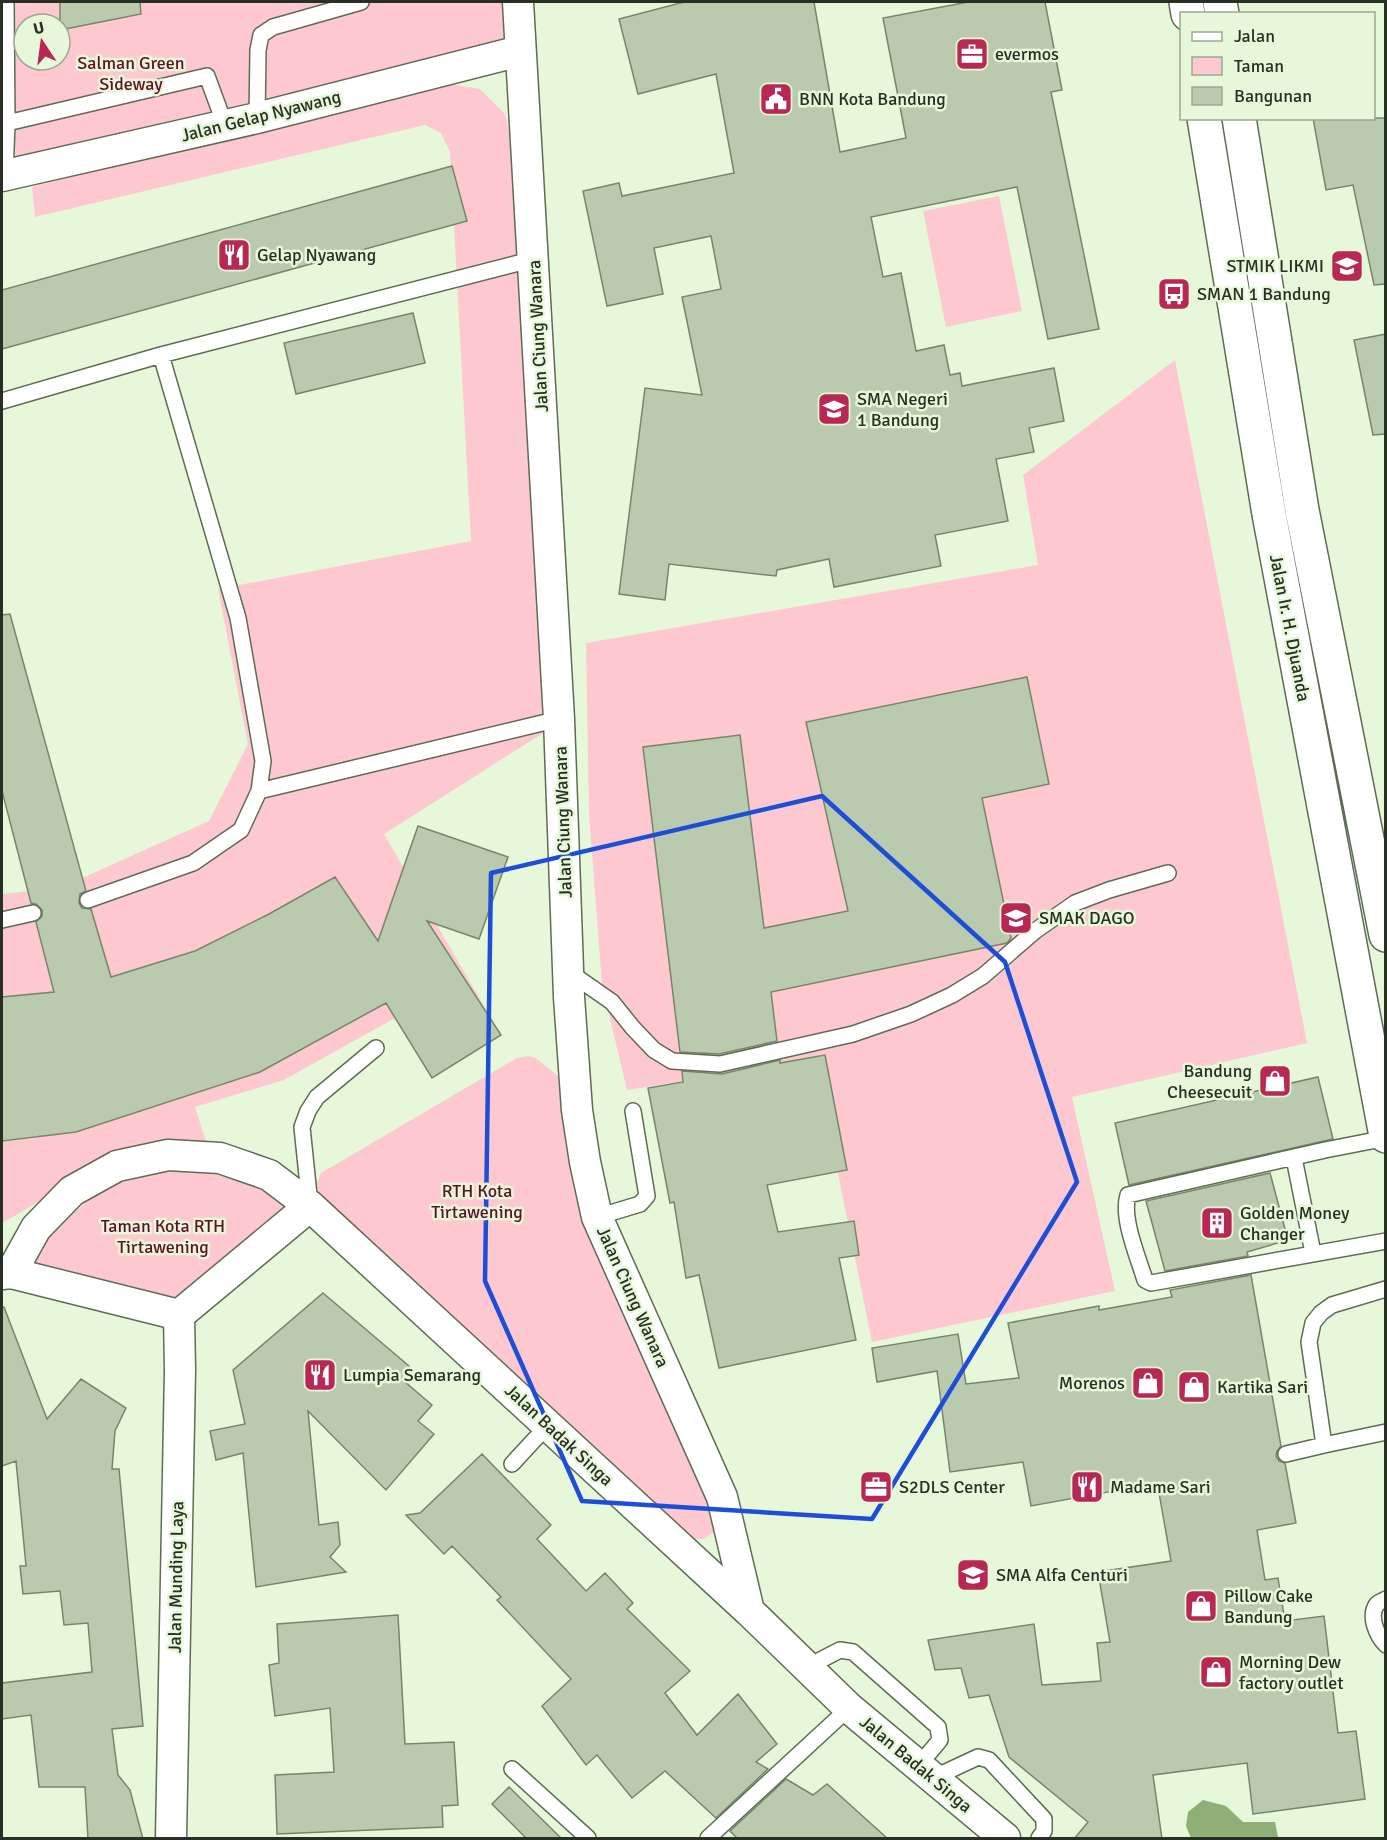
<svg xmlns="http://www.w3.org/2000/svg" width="1387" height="1840" font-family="Signika,sans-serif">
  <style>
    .green { fill: #fec8d0; fill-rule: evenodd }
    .water { fill: #8faf76 }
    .building { fill: #bacaae; stroke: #77866b; stroke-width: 1.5 }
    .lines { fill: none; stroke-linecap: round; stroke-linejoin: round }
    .lane-casing { stroke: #5e6c53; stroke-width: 18 }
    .street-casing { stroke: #5e6c53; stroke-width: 33 }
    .primary-casing { stroke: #5e6c53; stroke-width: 36 }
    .lane { stroke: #fff; stroke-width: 15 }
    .street { stroke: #fff; stroke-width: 30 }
    .primary { stroke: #fff; stroke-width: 33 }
    .marked { fill: none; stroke: #1d4ed8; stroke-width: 4.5; stroke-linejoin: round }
    .labels { text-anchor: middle; stroke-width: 5; stroke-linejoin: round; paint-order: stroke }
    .poi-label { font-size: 18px; fill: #282f24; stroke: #e7f8da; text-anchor: start }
    .park-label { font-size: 18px; fill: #630e29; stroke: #e7f8da }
    .street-label { font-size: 18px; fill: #282f24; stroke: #e7f8da }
  </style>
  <rect width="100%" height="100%" fill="#e7f8da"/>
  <!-- green -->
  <path class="green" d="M6 2H519L520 51 5 175ZM24 24H60V60H24Z
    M442 83 480 89 505 114 511 141 548 730 384 834 501 1035 432 1078 395 1018 284 1080 195 1107 209 1151 101 1166 2 1223V894L60 888 209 821 248 744 218 589 471 541 450 152 441 133 425 125 35 217 32 187Z
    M999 196 1022 311 946 327 923 211Z
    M1175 360 1307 1043 1072 1097 1115 1291 872 1342 815 1060 627 1090 602 985 589 813 586 643 1038 565 1023 475Z
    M528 1056 536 1058 563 1080 716 1518 715 1531 704 1539H691L319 1194 317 1183 321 1173 517 1058Z
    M218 1164 297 1204 179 1308 17 1258 120 1175Z"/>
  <!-- water -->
  <path class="water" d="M1203 1800 1226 1806 1243 1822H1275L1278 1837 1275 1838H1191L1186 1826 1188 1812Z"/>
  <!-- building -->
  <path class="building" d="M60 2H140L141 14 60 30Z
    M684 2H814L840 152 906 138 883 18 968 2H1045L1062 90 1051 92 1099 329 1048 339 1017 187 871 217 883 277 901 273 916 351 944 345 950 375 960 373 962 386 1054 368 1064 421 1029 428 1034 452 996 459 1008 521 935 535 941 566 834 587 829 559 777 570 776 576 669 564 665 600 619 594 645 388 702 395 682 297 721 289 711 236 654 248 663 294 607 306 583 191 619 183 622 196 734 173 716 74 638 94 619 19Z
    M1313 118H1386V284L1374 285 1353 185 1326 190Z
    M452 166 467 221 2 349V290Z
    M413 313 425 363 296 394 284 343Z
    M1386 334V434L1373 435 1354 340Z
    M10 614 86 891 80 894 79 903 82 908 91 909 111 977 195 951 269 914 335 877 378 941 418 826 508 857 479 939 427 921 501 1035 432 1078 386 1003 260 1072 76 1132 2 1141V997L54 992 36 922 42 916V910L36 904 31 903 2 791V615Z
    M1027 677 1049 784 982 798 1011 938 1007 943 771 992 777 1041 719 1054 680 1052 643 747 740 735 764 928 848 911 806 722Z
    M825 1055 847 1170 767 1185 778 1232 854 1221 859 1255 839 1258 856 1340 719 1368 699 1275 686 1278 674 1202 670 1203 648 1088 683 1082 682 1071 722 1074 780 1060V1063Z
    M1318 1077 1333 1139 1129 1185 1115 1123Z
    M1270 1173 1288 1240 1247 1252 1248 1256 1165 1271 1146 1201Z
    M1251 1275 1281 1446 1277 1451 1276 1456 1279 1461 1285 1463 1296 1523 1257 1530 1265 1580 1278 1578 1285 1621 1324 1616 1338 1733 1356 1731 1365 1799 1253 1814 1247 1763 1153 1775 1162 1839H1074L1088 1822 1009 1757 989 1695 969 1698 961 1668 935 1670 928 1640 1034 1624 1042 1685 1101 1681 1097 1643 1110 1642 1098 1572 1171 1561 1158 1487 1136 1491 1135 1487 1031 1506 1023 1462 950 1472 937 1371 877 1382 872 1348 958 1334 966 1384 1019 1378 1008 1323 1099 1306V1310L1172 1297 1170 1290Z
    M323 1293 409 1366 404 1381 432 1405 418 1421 434 1434 386 1490 308 1411 319 1525 338 1522 340 1545 330 1557 346 1572 256 1587 243 1453 216 1460 210 1431 245 1424 233 1370Z
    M2 1307H4L47 1419 81 1379 126 1408 115 1431 112 1469H119L143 1726 112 1729 118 1775 130 1790 143 1839H88L85 1787H39L31 1715 2 1719V1683L92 1672 88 1623 64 1625 60 1591 23 1594 20 1566H26L16 1461 2 1466Z
    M482 1454 551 1525 537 1539 586 1591 605 1573 633 1603 627 1609 690 1671 665 1693 697 1735 738 1694 777 1744 756 1762 768 1769 716 1818 665 1771 632 1798 597 1755 586 1765 542 1706 571 1679 497 1600 501 1597 452 1546 444 1554 406 1515 420 1513Z
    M398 1615 405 1744 454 1742 458 1805 442 1806 443 1827 277 1834 275 1775 334 1772 330 1708 275 1716 269 1665 279 1663 277 1624Z
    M786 1779 813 1795 827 1784 888 1839H738L730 1831Z
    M509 1787 562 1839H527L492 1804Z"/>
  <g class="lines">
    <!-- lane casing -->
    <g class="lane-casing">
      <path id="lane" d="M257 118 258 50 261 35 273 27 361 2
        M7 123 207 76 225 125
        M5 175 7 123 6 2
        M2 401 161 355 534 259
        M259 791 559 719
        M88 900 193 863 241 830 259 791 263 761 238 618 161 355
        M2 920 33 913
        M569 972 612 1002 633 1028 654 1050 672 1061 720 1064 853 1034 911 1014 952 995 983 976 1035 931 1075 903 1109 890 1168 873
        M1386 1138 1325 1150 1128 1195C1121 1218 1138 1257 1145 1280L1151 1283 1386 1241
        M1294 1158 1313 1253
        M310 1205 302 1127 308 1111 317 1097 376 1048
        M597 1217 640 1204 647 1196 633 1111
        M1386 1289 1332 1305 1321 1313 1313 1323 1309 1342 1324 1445 1386 1432
        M1286 1454 1324 1445
        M512 1464 548 1425
        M1386 1599C1383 1601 1379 1602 1377 1604 1368 1616 1377 1636 1386 1645
        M807 1667 840 1650 853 1652 938 1727 940 1740 919 1765
        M512 1769 588 1838
        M933 1778 978 1757 989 1760 1044 1819V1831L1039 1838
        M708 1838 849 1708"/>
    </g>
    <!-- street casing -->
    <g class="street-casing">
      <path id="street" d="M518 2 559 719 569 997 577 1110 585 1162 597 1217 722 1497 749 1611
        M2 176 257 118 520 51
        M11 1273 36 1228 72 1191 117 1166 168 1155 220 1158 269 1175 310 1206 749 1611 849 1708 1005 1838
        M2 1274 11 1273 179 1315
        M179 1315 310 1206
        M171 1838 180 1370 179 1315"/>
    </g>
    <!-- primary casing -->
    <g class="primary-casing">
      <path id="primary" d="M1186 2 1188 14
        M1220 2 1222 14
        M1204 118 1269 514 1386 1136
        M1239 118 1302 510 1386 935"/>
    </g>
    <!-- lane -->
    <use href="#lane" class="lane"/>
    <!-- street -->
    <use href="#street" class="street"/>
    <!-- primary -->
    <use href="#primary" class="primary"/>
  </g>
  <!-- marked area -->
  <path class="marked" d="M822 796 1005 962 1077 1182 872 1519 582 1501 485 1281 491 873Z"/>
  <!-- icons -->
  <defs>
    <g id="office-square" transform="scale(1.725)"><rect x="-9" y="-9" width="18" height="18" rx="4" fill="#b82854" stroke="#e7f8da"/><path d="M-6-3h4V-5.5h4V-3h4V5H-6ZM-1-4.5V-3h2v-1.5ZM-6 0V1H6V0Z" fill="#fff"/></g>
    <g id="civic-square" transform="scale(1.725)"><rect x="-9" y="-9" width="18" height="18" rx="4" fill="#b82854" stroke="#e7f8da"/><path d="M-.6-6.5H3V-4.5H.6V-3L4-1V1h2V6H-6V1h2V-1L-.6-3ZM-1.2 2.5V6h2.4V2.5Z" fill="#fff"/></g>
    <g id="restaurant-square" transform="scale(1.725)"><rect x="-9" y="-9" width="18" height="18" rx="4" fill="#b82854" stroke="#e7f8da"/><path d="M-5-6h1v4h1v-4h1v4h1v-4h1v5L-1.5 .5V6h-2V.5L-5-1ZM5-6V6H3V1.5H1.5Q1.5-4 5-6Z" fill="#fff"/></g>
    <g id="university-square" transform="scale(1.725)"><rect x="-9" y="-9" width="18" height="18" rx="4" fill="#b82854" stroke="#e7f8da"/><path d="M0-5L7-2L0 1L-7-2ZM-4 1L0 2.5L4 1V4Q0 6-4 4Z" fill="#fff"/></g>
    <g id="bus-square" transform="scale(1.725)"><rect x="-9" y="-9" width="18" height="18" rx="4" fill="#b82854" stroke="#e7f8da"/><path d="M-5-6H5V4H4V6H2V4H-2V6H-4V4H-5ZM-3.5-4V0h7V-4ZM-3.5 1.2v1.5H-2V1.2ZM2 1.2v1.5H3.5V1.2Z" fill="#fff"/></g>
    <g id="school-square" transform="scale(1.725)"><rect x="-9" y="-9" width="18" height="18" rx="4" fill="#b82854" stroke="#e7f8da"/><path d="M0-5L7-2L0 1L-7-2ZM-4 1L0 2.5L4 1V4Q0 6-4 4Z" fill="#fff"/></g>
    <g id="shop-square" transform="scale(1.725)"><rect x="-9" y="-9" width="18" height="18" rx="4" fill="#b82854" stroke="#e7f8da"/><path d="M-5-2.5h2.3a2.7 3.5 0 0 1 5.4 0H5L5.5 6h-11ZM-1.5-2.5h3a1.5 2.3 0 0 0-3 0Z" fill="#fff"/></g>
    <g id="building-square" transform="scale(1.725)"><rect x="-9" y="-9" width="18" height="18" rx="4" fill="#b82854" stroke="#e7f8da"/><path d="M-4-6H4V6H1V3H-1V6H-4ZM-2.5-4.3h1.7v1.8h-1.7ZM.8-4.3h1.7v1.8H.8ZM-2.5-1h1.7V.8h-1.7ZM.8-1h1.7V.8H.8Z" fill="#fff"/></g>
  </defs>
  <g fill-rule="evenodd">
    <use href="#office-square" x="972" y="54"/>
    <use href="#civic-square" x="776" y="99"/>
    <use href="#restaurant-square" x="234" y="255"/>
    <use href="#university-square" x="1347" y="266"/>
    <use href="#bus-square" x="1174" y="294"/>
    <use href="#school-square" x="834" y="409"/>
    <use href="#school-square" x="1016" y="918"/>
    <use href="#shop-square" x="1275" y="1081"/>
    <use href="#building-square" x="1217" y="1223"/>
    <use href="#restaurant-square" x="320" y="1375"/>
    <use href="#shop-square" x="1148" y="1383"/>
    <use href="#shop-square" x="1194" y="1387"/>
    <use href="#office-square" x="876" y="1487"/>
    <use href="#restaurant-square" x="1087" y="1487"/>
    <use href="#school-square" x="973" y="1575"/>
    <use href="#shop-square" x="1201" y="1606"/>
    <use href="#shop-square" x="1216" y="1672"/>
  </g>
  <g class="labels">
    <!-- poi labels -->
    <g class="poi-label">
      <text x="995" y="60">evermos</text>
      <text x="799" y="105">BNN Kota Bandung</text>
      <text x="257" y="261">Gelap Nyawang</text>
      <text x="1324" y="272" text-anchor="end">STMIK LIKMI</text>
      <text x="1197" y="300">SMAN 1 Bandung</text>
      <text x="857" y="405">SMA Negeri<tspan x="857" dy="21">1 Bandung</tspan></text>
      <text x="1039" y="924">SMAK DAGO</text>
      <text x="1252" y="1077" text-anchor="end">Bandung<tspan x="1252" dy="21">Cheesecuit</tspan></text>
      <text x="1240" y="1219">Golden Money<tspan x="1240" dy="21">Changer</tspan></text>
      <text x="343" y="1381">Lumpia Semarang</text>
      <text x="1125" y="1389" text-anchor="end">Morenos</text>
      <text x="1217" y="1393">Kartika Sari</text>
      <text x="899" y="1493">S2DLS Center</text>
      <text x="1110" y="1493">Madame Sari</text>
      <text x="996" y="1581">SMA Alfa Centuri</text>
      <text x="1224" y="1602">Pillow Cake<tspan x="1224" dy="21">Bandung</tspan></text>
      <text x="1239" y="1668">Morning Dew<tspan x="1239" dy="21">factory outlet</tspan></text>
    </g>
    <!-- park labels -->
    <g class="park-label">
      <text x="131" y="69">Salman Green<tspan x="131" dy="21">Sideway</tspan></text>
      <text x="477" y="1197">RTH Kota<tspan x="477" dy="21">Tirtawening</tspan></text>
      <text x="163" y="1232">Taman Kota RTH<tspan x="163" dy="21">Tirtawening</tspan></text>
    </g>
    <!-- street labels -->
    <g class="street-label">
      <text transform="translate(261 116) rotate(-14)" y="6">Jalan Gelap Nyawang</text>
      <text transform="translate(538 336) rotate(-93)" y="6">Jalan Ciung Wanara</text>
      <text transform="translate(1290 628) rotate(79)" y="6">Jalan Ir. H. Djuanda</text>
      <text transform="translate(563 822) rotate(-92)" y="6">Jalan Ciung Wanara</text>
      <text transform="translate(633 1297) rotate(66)" y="6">Jalan Ciung Wanara</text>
      <text transform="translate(559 1435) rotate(43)" y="6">Jalan Badak Singa</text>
      <text transform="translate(176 1577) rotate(-89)" y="6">Jalan Munding Laya</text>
      <text transform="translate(916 1764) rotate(40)" y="6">Jalan Badak Singa</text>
    </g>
  </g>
  <!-- border -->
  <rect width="1387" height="1840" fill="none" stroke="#282f24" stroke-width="6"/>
  <!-- legend -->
  <rect x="1180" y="12" width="195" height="108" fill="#e7f8da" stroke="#9ba891" stroke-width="1.5"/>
  <rect x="1192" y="32" width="30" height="9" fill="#ffffff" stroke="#9ba891" stroke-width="1.5"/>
  <text x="1234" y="42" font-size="18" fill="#282f24">Jalan</text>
  <rect x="1192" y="57" width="30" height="18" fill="#fec8d0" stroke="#9ba891" stroke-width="1.5"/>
  <text x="1234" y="72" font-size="18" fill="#282f24">Taman</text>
  <rect x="1192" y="87" width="30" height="18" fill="#bacaae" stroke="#9ba891" stroke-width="1.5"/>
  <text x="1234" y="102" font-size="18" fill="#282f24">Bangunan</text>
  <!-- north arrow -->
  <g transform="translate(42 42) rotate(347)"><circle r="28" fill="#e7f8da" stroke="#9ba891" stroke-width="1.5"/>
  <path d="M0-4.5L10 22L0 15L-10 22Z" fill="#b82854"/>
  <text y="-9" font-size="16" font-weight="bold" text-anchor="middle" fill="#282f24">U</text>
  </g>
</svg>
